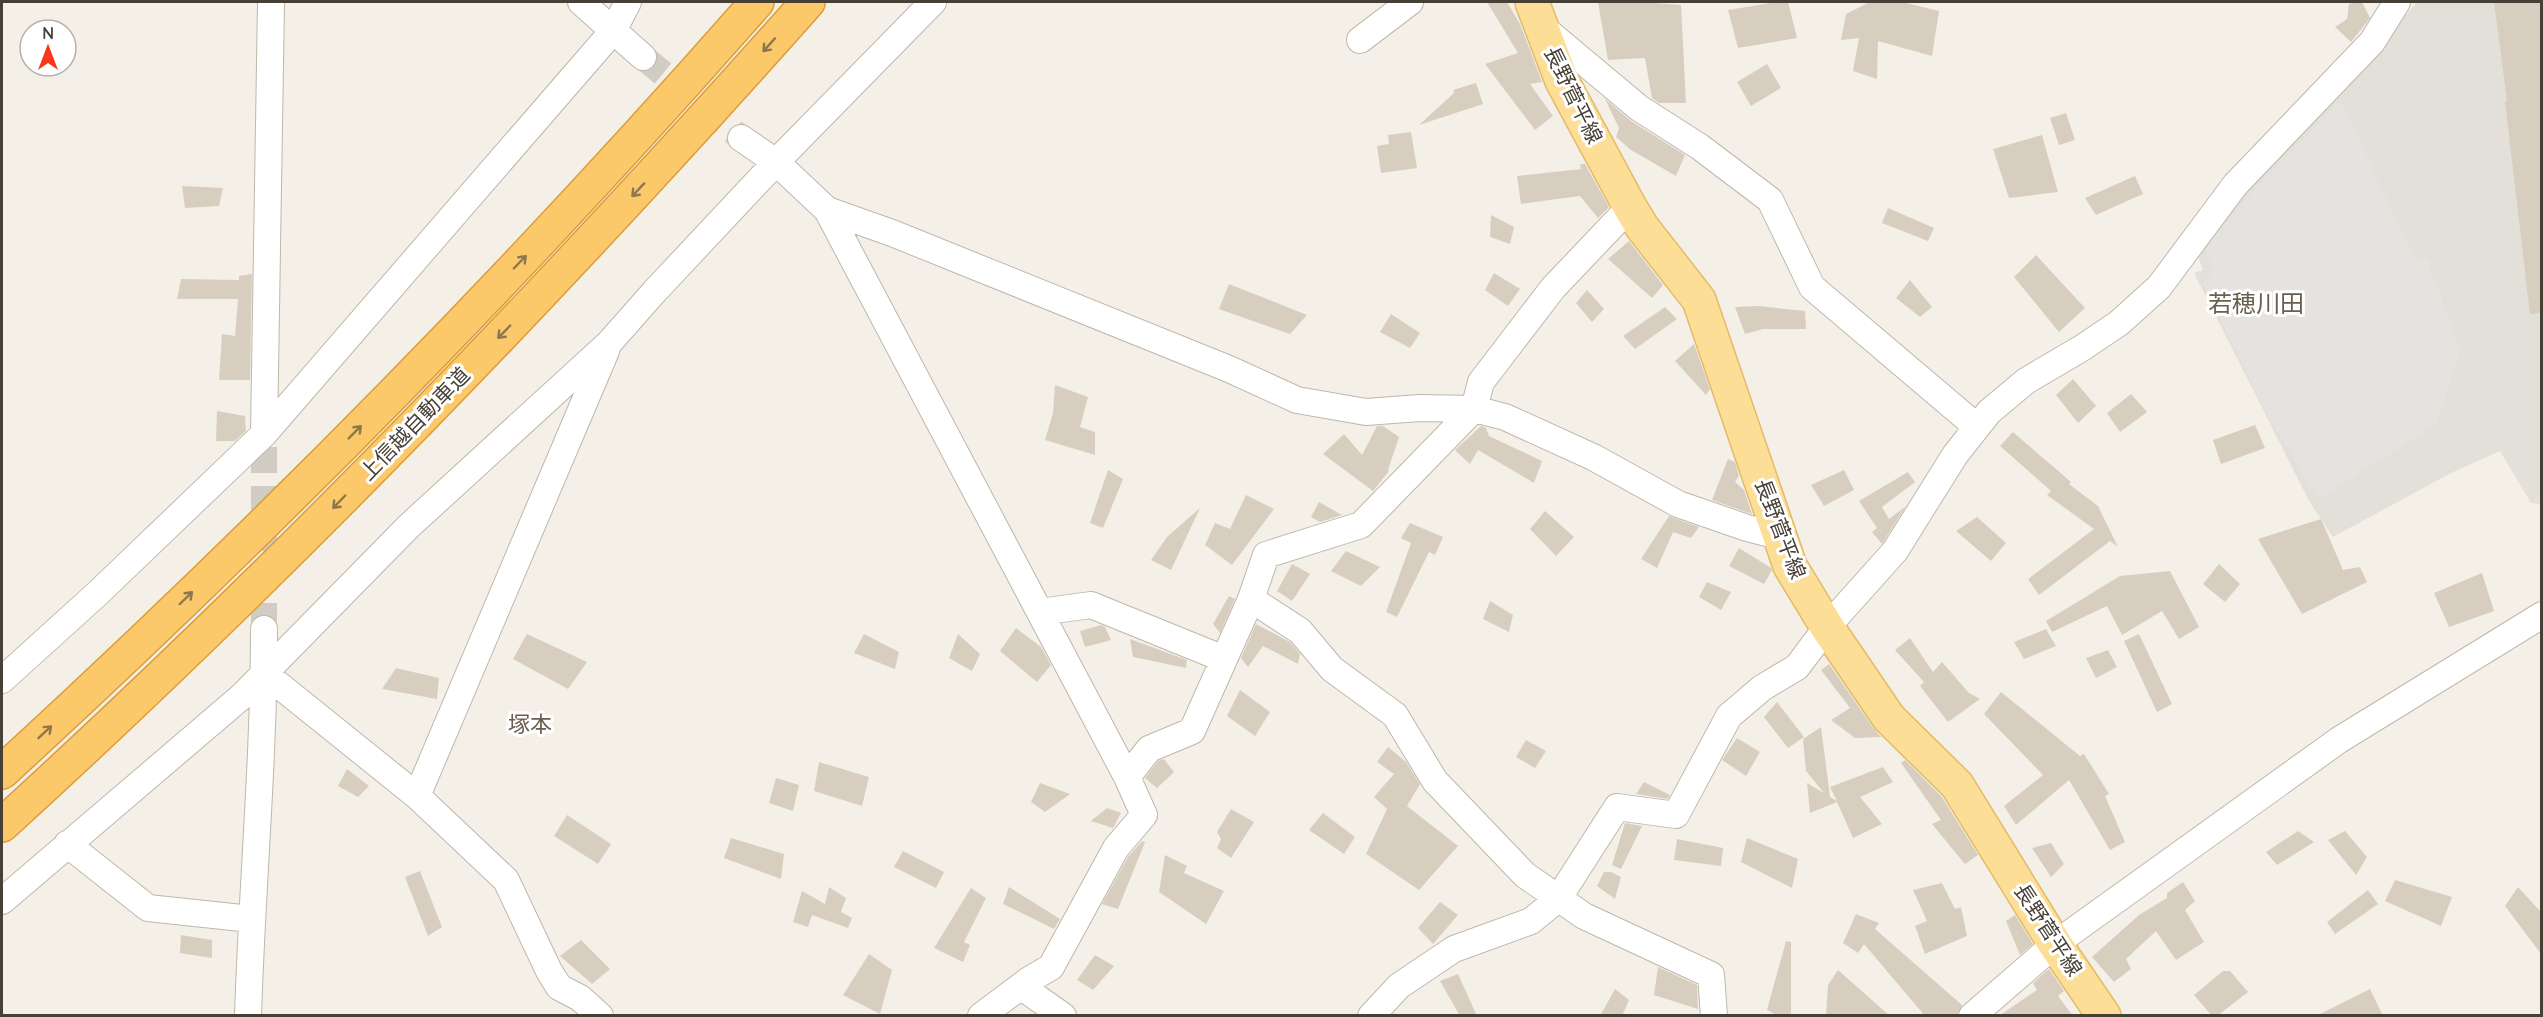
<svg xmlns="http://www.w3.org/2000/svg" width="2543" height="1017" font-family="Quicksand,'Noto Sans JP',sans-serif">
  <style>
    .industrial { fill: #e3dfd9 }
    .parking { fill: #e5e3df }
    .building { fill: #d8cec0 }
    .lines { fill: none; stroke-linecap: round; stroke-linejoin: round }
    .minor-tunnel { stroke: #d1cdc4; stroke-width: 26; stroke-dasharray: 26 13; stroke-linecap: butt }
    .minor-casing { stroke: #bfb7aa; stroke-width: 28 }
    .major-casing { stroke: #e3bb67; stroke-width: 36 }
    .highway-casing { stroke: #dc9d39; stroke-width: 36 }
    .minor { stroke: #fff; stroke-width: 26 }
    .major { stroke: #fdde97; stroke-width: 33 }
    .highway { stroke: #fcc96a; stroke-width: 33 }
    .oneway { stroke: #8f774b }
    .labels { text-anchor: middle; stroke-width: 6; stroke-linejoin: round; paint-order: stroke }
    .street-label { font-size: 21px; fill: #474036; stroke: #fff }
    .neighbourhood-label { font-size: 22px; fill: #6a5e4e; stroke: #fff }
    .quarter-label { font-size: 24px; fill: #6a5e4e; stroke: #fff }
  </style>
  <rect width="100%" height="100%" fill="#f4f0e8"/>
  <!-- industrial -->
  <path class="industrial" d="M2417 2H2541V504L2531 503 2500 451 2451 473 2333 537 2309 501 2194 273 2203 270 2197 253 2203 240 2320 113Z"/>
  <!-- parking -->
  <path class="parking" d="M2341 101 2416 262 2427 259 2460 350 2437 424 2318 499 2263 407 2202 283 2214 271 2204 248 2265 178Z"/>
  <!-- building -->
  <path class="building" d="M1487 2H1507L1520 24 1542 82 1530 84 1553 116 1535 130 1485 64 1518 53Z
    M1598 2H1641L1681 5 1686 103H1659L1652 98 1645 58 1608 60Z
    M1777 2H1788L1797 38 1738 48 1728 10Z
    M1870 2H1902L1939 11 1932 56 1878 41 1877 79 1853 71 1859 38 1841 40 1846 14Z
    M2358 2H2362L2370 18 2351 42 2335 27 2347 19 2349 4Z
    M2494 2H2541V313L2530 314 2505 101H2507Z
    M1767 64 1781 88 1751 106 1737 82Z
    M1476 83 1483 104 1419 125 1454 93 1453 90Z
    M1605 99 1631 121 1685 155 1676 176 1631 150 1616 137 1619 128Z
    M2066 113 2075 140 2059 145 2050 118Z
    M1411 132 1417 168 1381 173 1377 146 1389 144 1388 135Z
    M2042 135 2058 192 2009 198 1993 149Z
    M1580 164H1585L1609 207 1598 218 1580 196 1521 204 1517 176 1581 169Z
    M2135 176 2143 194 2096 215 2085 198Z
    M182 186 223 188 219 206 185 208Z
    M1888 208 1934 228 1928 241 1882 223Z
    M1491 215 1514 227 1510 244 1490 237Z
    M1629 241 1663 285 1652 298 1608 259Z
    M2036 255 2085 308 2059 332 2014 277Z
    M1494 273 1520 289 1508 306 1485 290Z
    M252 274 250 380H219L222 334 235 336 238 299H177L181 279 239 280V276Z
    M1910 280 1932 307 1920 317 1896 298Z
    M1229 284 1307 315 1290 334 1219 309Z
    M1587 290 1604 309 1592 322 1576 303Z
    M1758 306 1805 311 1806 329H1763L1745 334 1735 307Z
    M1665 307 1677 319 1635 349 1623 336Z
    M1391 314 1420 333 1410 348 1380 332Z
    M1694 344 1710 389 1706 395 1675 361Z
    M2073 379 2096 406 2078 423 2056 395Z
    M1055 385 1088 397 1080 427 1095 432V455L1045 440 1053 413Z
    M2131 394 2147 412 2120 432 2107 413Z
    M217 411 245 416 246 431 235 441H216Z
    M2255 425 2265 448 2221 464 2213 440Z
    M1377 426H1383L1399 437 1388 470 1389 471 1373 491 1323 454 1344 434 1362 455Z
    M1481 426 1486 428 1489 436 1542 461 1534 483 1478 450 1470 464 1455 450Z
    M2013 432 2071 482 2069 484 2098 506 2118 547 2110 541 2039 595 2028 579 2094 529 2047 495 2051 491 2000 446Z
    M1728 459 1735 462 1739 476 1735 482 1744 490 1752 514 1712 500Z
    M1108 470 1123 479 1103 528 1090 523Z
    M1844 470 1854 490 1824 506 1811 485Z
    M1908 472 1915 482 1882 507 1889 519 1906 506 1882 544 1872 532 1877 528 1859 501Z
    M1246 495 1274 509 1232 565 1205 545 1215 523 1230 529Z
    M1319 502 1342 515 1320 522 1311 517Z
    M1200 508 1171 570 1151 560 1167 537Z
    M1545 511 1574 537 1556 556 1530 529Z
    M1669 516 1699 527 1691 538 1673 532 1657 568 1641 559Z
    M1977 517 2006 543 1991 561 1956 531Z
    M2321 519 2343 570 2360 567 2367 582 2302 614 2258 539Z
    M1410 523 1443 537 1435 555 1429 552 1397 617 1386 612 1411 543 1401 538Z
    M1739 548 1771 568 1772 570 1764 584 1729 566Z
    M1346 551 1380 567 1361 586 1331 571Z
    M1292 564 1310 574 1292 601 1277 591Z
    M2219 564 2240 584 2225 602 2203 584Z
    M2170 571 2199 627 2179 639 2162 611 2122 635 2107 606 2052 632 2046 621 2120 576Z
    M2482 573 2494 611 2449 627 2434 593Z
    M1707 582 1731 592 1721 610 1699 597Z
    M1229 596 1235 599 1220 633 1213 624Z
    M1490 601 1513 615 1509 632 1483 619Z
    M1256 624 1290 642 1300 654 1298 664 1263 646 1248 667 1241 658Z
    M1101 625 1105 627 1111 640 1085 647 1080 631Z
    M1016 628 1041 647 1051 665 1037 682 1000 651Z
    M2046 629 2056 646 2024 659 2014 642Z
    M527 634 587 662 568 689 513 659Z
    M864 634 899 652 895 669 854 653Z
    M958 634 980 654 972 671 949 658Z
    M2139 634 2172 704 2157 712 2124 641Z
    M1910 638 1933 672 1942 662 1969 693 1980 699 1948 722 1920 686 1924 682 1895 650Z
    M1130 639 1187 660 1186 668 1133 657Z
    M2108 650 2117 667 2096 678 2086 658Z
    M1829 664 1874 729 1881 737 1855 738 1831 720 1850 708 1821 670Z
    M396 668 439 678 437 699 382 689Z
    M1240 690 1270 712 1255 736 1227 716Z
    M2001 692 2080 756 2084 754 2109 794 2105 796 2125 842 2110 850 2069 780 2016 825 2004 806 2043 775 1984 714Z
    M1777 702 1804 737 1788 748 1764 717Z
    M1821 727 1830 797 1837 801 1830 787 1883 767 1893 782 1860 797 1882 824 1853 838 1837 802 1810 813 1807 783 1824 793 1806 771 1803 739Z
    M1737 738 1760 752 1746 776 1722 760Z
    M1526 740 1546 751 1535 768 1516 757Z
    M1388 747 1406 762 1420 784 1407 806 1458 846 1419 890 1366 854 1387 809 1374 797 1394 774 1377 762Z
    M1164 759 1174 772 1157 788 1145 778 1158 761Z
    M1905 760 1942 797 1978 855 1965 864 1932 824 1941 820 1901 763Z
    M819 762 869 777 862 806 814 791Z
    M347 769 369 786 358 797 338 786Z
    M776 778 799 785 793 811 769 803Z
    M1644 782 1670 795 1668 799 1636 794Z
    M1040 783 1070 794 1045 812 1031 802Z
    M1107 808 1121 813 1113 828 1091 821Z
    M1231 809 1254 822 1231 858 1217 848 1221 839 1217 832Z
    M1323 813 1355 837 1344 854 1309 830Z
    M567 815 611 844 598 864 554 836Z
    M1625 823 1642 826 1621 869 1612 865Z
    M2298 831 2314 842 2277 865 2266 852Z
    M2345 831 2367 857 2356 875 2328 840Z
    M731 838 784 854 781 879 724 858Z
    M1747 838 1798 859 1792 888 1741 862Z
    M1677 839 1723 848 1721 866 1674 860Z
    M1142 841 1145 842 1118 909 1102 904 1128 857Z
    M2051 843 2064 864 2051 877 2032 848Z
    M903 851 944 872 936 888 894 867Z
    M1165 855 1187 866 1184 873 1224 891 1206 924 1159 892Z
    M420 871 442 927 428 936 405 877Z
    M1604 872H1611L1621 877 1615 899 1597 886Z
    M2395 880 2452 897 2441 926 2385 901Z
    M2183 882 2195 901 2185 910 2204 942 2176 960 2156 931 2126 959 2131 969 2114 982 2092 957 2139 915 2167 898V893Z
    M1942 883 1955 909 1961 907 1967 936 1925 954 1915 926 1927 921 1913 890Z
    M829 887 846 898 841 912 852 918 848 928 812 915 808 927 793 922 802 891 825 904Z
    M1009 887 1060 919 1054 929 1003 904Z
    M2518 887 2541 912V954L2505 906Z
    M971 888 986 898 964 942 970 945 963 962 934 948Z
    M2368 890 2378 904 2335 934 2327 922Z
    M1440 902 1458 915 1433 944 1418 928Z
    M1856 914 1879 923 1875 929 1962 1005 1957 1016H1925L1864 944 1858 953 1843 943Z
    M2015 915 2033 944 2020 955 2006 921Z
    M181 935 212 940V958L180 953Z
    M581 940 610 969 592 984 560 956Z
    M1786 941 1791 942V1016H1778L1767 1010Z
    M869 954 892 970 880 1014 843 995Z
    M1095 955 1114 966 1093 990 1077 980Z
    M1658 967 1697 985 1698 1009 1654 995Z
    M2049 969 2064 991 2058 996 2073 1016H1999L2037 990 2033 983Z
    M1838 970 1890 1016H1826L1828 985Z
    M2223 971H2230L2248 992 2217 1016H2212L2194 995Z
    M1458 974 1477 1016H1460L1440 981Z
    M1615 989 1629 1000 1622 1016H1600Z
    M2370 989 2383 1016H2316Z"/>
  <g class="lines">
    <!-- minor-tunnel -->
    <path class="minor-tunnel" d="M643 57 741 138
      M264 629V434"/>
    <!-- minor casing -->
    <g class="minor-casing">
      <path id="minor" d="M581 2 643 57
        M1541 26 1639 108 1700 147 1770 200 1812 287 1977 427
        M1360 40 1410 2
        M741 138 776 162 827 210 1127 777 1144 815 1116 848 1051 967 1029 980 981 1016
        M827 210 892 233 1229 369 1297 400 1366 412 1420 408 1474 409 1505 417 1593 457 1678 504 1747 528 1778 536
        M264 434 271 2
        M1251 599 1300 631 1332 669 1395 715 1435 781 1525 875 1584 916 1711 975 1714 1016
        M1040 612 1091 605 1224 659
        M264 673 417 796 506 880 549 971 559 987 580 998 600 1016
        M2 680 98 593 264 434 613 31 628 2
        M1127 777 1149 749 1192 731 1251 599 1266 555 1361 525 1474 409 1481 382 1553 288 1630 207
        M417 796 606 351
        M67 844 148 908 251 919
        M2 901 241 697 409 526 609 343 655 291 776 162 933 2
        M1022 987 1063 1016
        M248 1016C252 887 264 758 264 629
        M1371 1016 1399 986 1454 949 1531 921 1558 899 1617 807 1676 815 1729 716 1762 688 1797 667 1827 627 1895 551 1955 455 1989 412 2026 381 2082 348 2119 323 2159 287 2235 185 2372 42 2397 2
        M1972 1016 2055 944 2339 740 2542 615"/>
    </g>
    <!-- major casing -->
    <g class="major-casing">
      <path id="major" d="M1532 2 1562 81 1630 207 1642 227 1699 300 1790 566 1827 627 1889 718 1957 785 2055 944 2104 1016"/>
    </g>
    <!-- highway casing -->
    <g class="highway-casing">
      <path id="highway" d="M2 772C267 529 520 272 757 2
        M2 825C286 566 553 289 808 2"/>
    </g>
    <!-- minor -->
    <use href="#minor" class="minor"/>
    <!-- major -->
    <use href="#major" class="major"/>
    <!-- highway -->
    <use href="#highway" class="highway"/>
  </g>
  <!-- one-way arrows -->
  <defs><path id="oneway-shaft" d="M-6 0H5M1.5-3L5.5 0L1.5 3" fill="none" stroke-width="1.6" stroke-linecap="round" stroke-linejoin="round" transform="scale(1.5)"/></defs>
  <g class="oneway">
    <use href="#oneway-shaft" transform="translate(769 45) rotate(132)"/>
    <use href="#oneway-shaft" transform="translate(638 190) rotate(133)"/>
    <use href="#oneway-shaft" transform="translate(520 262) rotate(-46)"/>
    <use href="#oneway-shaft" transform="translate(504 332) rotate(134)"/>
    <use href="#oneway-shaft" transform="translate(355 432) rotate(-45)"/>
    <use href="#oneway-shaft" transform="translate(339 502) rotate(134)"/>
    <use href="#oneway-shaft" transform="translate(186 598) rotate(-44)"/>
    <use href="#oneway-shaft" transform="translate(45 732) rotate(-43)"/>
  </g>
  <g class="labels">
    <!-- street labels -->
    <g class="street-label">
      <text transform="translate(1573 95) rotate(64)" y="7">長野菅平線</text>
      <text transform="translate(415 424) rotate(-46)" y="7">上信越自動車道</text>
      <text transform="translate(1780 529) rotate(69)" y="7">長野菅平線</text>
      <text transform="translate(2048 930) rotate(57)" y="7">長野菅平線</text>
    </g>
    <!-- neighbourhood labels -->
    <g class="neighbourhood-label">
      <text x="530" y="732">塚本</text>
    </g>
    <!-- quarter labels -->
    <g class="quarter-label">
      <text x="2256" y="312">若穂川田</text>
    </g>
  </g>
  <!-- border -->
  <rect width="2543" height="1017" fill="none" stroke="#474036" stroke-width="6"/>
  <!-- north arrow -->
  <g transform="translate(48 48)"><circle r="28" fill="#ffffff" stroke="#b5b3af" stroke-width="1.5"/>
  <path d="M0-4.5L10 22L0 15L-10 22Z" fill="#f8381b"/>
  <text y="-9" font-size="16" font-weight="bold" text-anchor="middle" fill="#474036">N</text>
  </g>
</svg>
